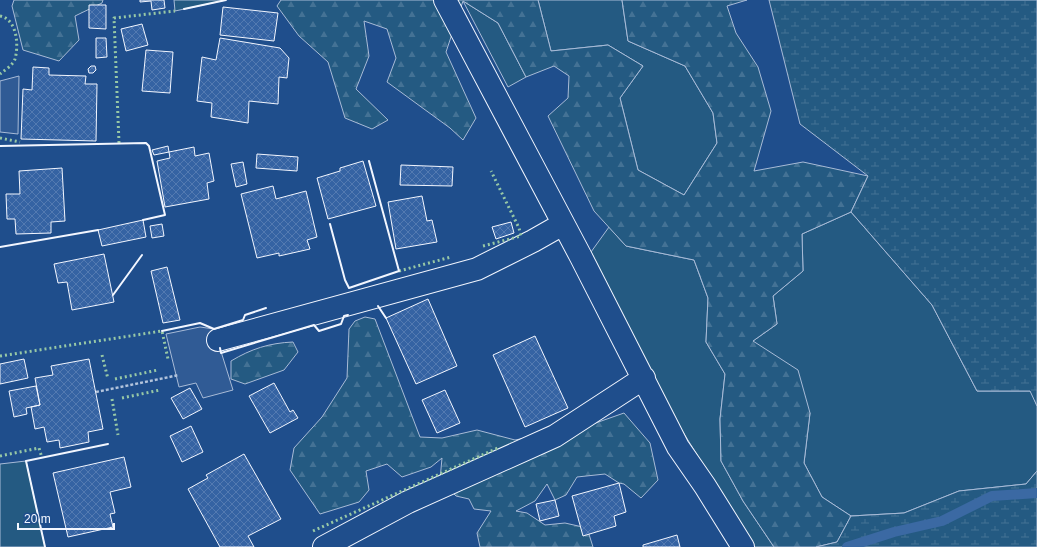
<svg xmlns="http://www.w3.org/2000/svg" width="1037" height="547" font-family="Arial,sans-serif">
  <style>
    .grass { fill: #245a82; stroke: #a8bbd7 }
    .forest { fill: url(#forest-firs); stroke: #a8bbd7 }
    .wetland { fill: url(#wetland-marsh); stroke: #a8bbd7 }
    .parking { fill: #305b95; stroke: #a8bbd7 }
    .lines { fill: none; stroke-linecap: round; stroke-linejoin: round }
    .stream { stroke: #3b69a3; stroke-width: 10 }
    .building { fill: url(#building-cross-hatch); stroke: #f2f6ff }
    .street-casing { stroke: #f2f6ff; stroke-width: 24 }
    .path { stroke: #b3c4dc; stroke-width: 2.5; stroke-dasharray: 3 2; stroke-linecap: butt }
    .street { stroke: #1f4e8c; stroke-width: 22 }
    .hedge { stroke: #97c8a6; stroke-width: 3; stroke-dasharray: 2 3; stroke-linecap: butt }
    .wall { stroke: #f2f6ff; stroke-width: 2 }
  </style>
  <defs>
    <pattern id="forest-firs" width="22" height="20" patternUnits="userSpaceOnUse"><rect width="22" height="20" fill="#245a82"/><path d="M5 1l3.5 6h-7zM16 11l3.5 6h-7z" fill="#447295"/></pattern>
    <pattern id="wetland-marsh" width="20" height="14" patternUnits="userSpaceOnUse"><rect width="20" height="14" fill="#245a82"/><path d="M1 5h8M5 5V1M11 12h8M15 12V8" fill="none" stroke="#447295"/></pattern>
    <pattern id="building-cross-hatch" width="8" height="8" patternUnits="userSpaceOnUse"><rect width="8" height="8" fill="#3563a3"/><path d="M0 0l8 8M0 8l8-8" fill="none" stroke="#537ab1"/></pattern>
  </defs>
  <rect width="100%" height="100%" fill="#1f4e8c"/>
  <!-- grass -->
  <path class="grass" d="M174 0H226L175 11Z
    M538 0H622L628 41 685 66 713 113 717 143 684 195 638 170 620 98 643 66 608 45 551 51Z
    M463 1 498 23 526 77 508 87Z
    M851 212 932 305 977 391H1031L1037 406V471L1026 484 959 491 904 513 851 516 822 497 804 463 810 413 753 341 777 324 773 296 803 271 802 234Z
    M609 227 626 246 694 260 708 298 706 342 725 374 720 419 721 461 743 501 774 547H749L719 490 658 392 591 252Z
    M26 461 45 547H0V464Z"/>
  <!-- forest -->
  <path class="forest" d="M14 0H103L102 3 75 16 79 40 59 61 23 50 12 6Z
    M281 0H538L551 51 608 45 643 66 620 98 638 170 684 195 717 143 713 113 685 66 628 41 622 0H747L727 6 736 33 758 67 771 111 754 171 803 162 868 176 851 212 802 234 803 271 773 296 777 324 753 341 798 370 810 413 804 463 822 497 851 516 837 542 816 547H774L743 501 721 461 720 419 725 374 706 342 708 298 694 260 626 246 594 211 548 116 568 98 569 76 554 66 526 77 498 23 463 1 446 52 476 118 463 140 450 128 387 82 396 58 387 29 364 21 369 56 356 89 388 120 372 129 345 118 328 62 299 36 277 6Z
    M365 317 375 319 420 437 442 438 477 430 515 440 590 425 624 413 650 443 658 480 641 498 624 484 619 483 605 474 577 477 566 495 555 500 547 484 535 501 516 511 527 513 545 525 565 523 587 528 593 547H480L477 533 491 511 474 509 469 499 456 496 440 480 442 458 431 467 402 477 387 464 366 471 369 490 359 502 320 514 290 470 294 448 322 417 347 378 349 329 355 321Z
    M293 342 298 352 284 370 245 384 231 379V361C251 349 269 343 293 342Z"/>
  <!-- wetland -->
  <path class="wetland" d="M769 0H1037V406L1030 391H977L932 305 851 212 868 176 800 124Z
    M1037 471V547H816L837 542 851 516 904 513 959 491 1026 484Z"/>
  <!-- parking -->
  <path class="parking" d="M19 76 18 134 0 132V81Z
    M200 327 214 329 233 390 203 398 196 383 179 387 166 334Z"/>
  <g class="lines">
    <!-- stream -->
    <path class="stream" d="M847 547 894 532 942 521 992 496 1037 493"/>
  </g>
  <!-- building -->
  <path class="building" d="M140 0H164L165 8 152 10 151 1 140 2Z
    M89 5H106V29L89 28Z
    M223 7 278 13 274 41 220 35Z
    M142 24 148 45 126 51 121 29Z
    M96 38H106L107 57 96 58Z
    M220 38 280 48 289 58 287 78 279 77 278 104 249 101 248 123 211 117 212 103 197 101 202 57 216 60Z
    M146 50 173 52 170 93 142 91Z
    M91 66H95L96 70 93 73H89L88 69Z
    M33 67 49 68V75L86 76 85 84H97L96 141 21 139 23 89 32 90Z
    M168 146 169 152 154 155 152 150Z
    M194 147 195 156 209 153 214 181 207 183 209 199 165 207 157 161 170 158 169 152Z
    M257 154 298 157 297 171 256 168Z
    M363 161 376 206 328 219 317 178 340 171V168Z
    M243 162 247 184 236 187 231 164Z
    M401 165 453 167 452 186 400 185Z
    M62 168 65 221 51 222V233L16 234 15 219H7L6 194H20L19 171Z
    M273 186 276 199 306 191 317 237 307 240 310 249 279 256V253L257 258 241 194Z
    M422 196 427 221 432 220 437 242 396 249 388 202Z
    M143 220 146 237 102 246 98 230Z
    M511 222 514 233 496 239 492 227Z
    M162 224 164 236 152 238 150 226Z
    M104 254 114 302 72 310 67 282 58 283 54 264Z
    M167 267 180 320 163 323 151 271Z
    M428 299 457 366 416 384 386 318Z
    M535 336 568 408 525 427 493 355Z
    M24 359 28 378 0 384V364Z
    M89 359 103 429 88 432 89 442 60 448 59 440 47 442 44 427 35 429 31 407 40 405 35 378 53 375 51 366Z
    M274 383 290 412 293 410 298 418 270 433 249 396Z
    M36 386 40 405 26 408 27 414 14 417 9 391Z
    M190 388 202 409 183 419 171 398Z
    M445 390 460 423 437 433 422 400Z
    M191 426 203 452 182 462 170 436Z
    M244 454 281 519 248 536 254 547H220L188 489 208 478 206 475Z
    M124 457 131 487 110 492 115 513 110 514 113 527 68 537 53 473Z
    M619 483 626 512 614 516 616 526 583 536 572 496Z
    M555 500 559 516 540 521 536 504Z
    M677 535 680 547H643V545Z"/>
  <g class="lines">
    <!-- street casing -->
    <g class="street-casing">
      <path id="street" d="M445 0 581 257 678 447 705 486 743 547
        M218 340 477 269 533 241 563 224
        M324 547 408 502 555 436 644 378"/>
    </g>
    <!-- path -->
    <path class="path" d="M96 392 179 375"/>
    <!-- street -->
    <use href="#street" class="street"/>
    <!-- hedge -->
    <path class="hedge" d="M0 16C17 19 19 45 15 59 13 65 5 70 0 74
      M0 138 20 142
      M119 143 114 18 175 11
      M483 246 521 236 519 228 491 171
      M399 271 451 257
      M102 355 108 379
      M0 356 162 331 168 359
      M115 379 158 370
      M122 398 160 390
      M112 399 118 435
      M0 456 39 448 42 458
      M313 531 500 447"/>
    <!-- wall -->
    <path class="wall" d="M184 9 226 0
      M0 146 146 143 149 146 165 215 143 220
      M330 224 345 280 349 288 399 271 369 161
      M0 247 98 230
      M113 295 142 255
      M378 306 386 318
      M162 331 200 323 214 329 243 320 245 315 266 308
      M220 348 221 353 314 325 319 331 341 324 344 316 348 315
      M45 547 26 461 108 444"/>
  </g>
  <!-- scale -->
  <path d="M18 523v6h96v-6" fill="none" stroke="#f2f6ff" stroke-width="2"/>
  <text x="24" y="523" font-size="12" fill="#f2f6ff" stroke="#1f4e8c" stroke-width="3" paint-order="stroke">20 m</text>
</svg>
